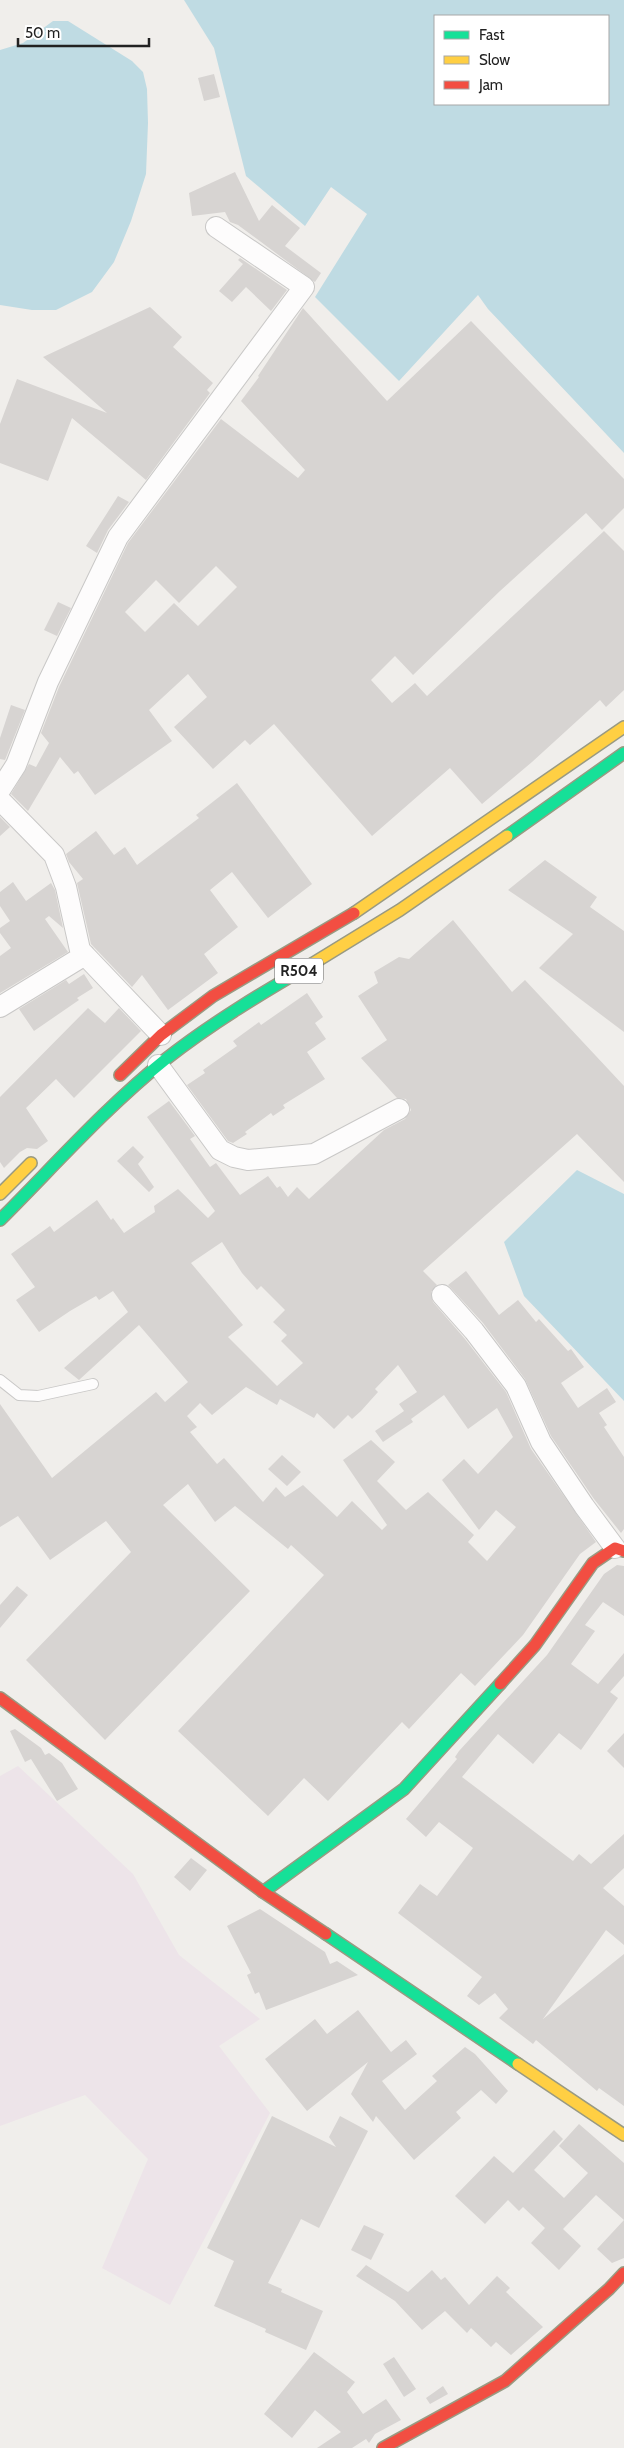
<svg xmlns="http://www.w3.org/2000/svg" width="624" height="2448" font-family="Cabin,sans-serif">
  <style>
    .industrial { fill: #ede4e9 }
    .water { fill: #bfdbe3; fill-rule: evenodd }
    .building { fill: #d7d4d2; fill-rule: evenodd }
    .lines { fill: none; stroke-linecap: round; stroke-linejoin: round }
    .lane-casing { stroke: #c9c8c7; stroke-width: 12 }
    .street-casing { stroke: #c9c8c7; stroke-width: 22 }
    .fast-casing { stroke: #999a82; stroke-width: 14 }
    .slow-casing { stroke: #999a82; stroke-width: 14 }
    .jam-casing { stroke: #999a82; stroke-width: 14 }
    .lane { stroke: #fdfcfc; stroke-width: 10 }
    .street { stroke: #fdfcfc; stroke-width: 20 }
    .fast { stroke: #16e098; stroke-width: 11 }
    .slow { stroke: #ffcf43; stroke-width: 11 }
    .jam { stroke: #f24e42; stroke-width: 11 }
    .labels { text-anchor: middle; stroke-width: 4; stroke-linejoin: round; paint-order: stroke }
    .shield { fill: #fff; stroke: #646464; stroke-width: 1 }
    .shield-label { font-size: 15px; font-weight: bold; fill: #222 }
  </style>
  <rect width="100%" height="100%" fill="#f0eeeb"/>
  <!-- industrial -->
  <path class="industrial" d="M18 1766 133 1874 179 1955 260 2019 219 2046 270 2113 170 2305 102 2268 148 2159 85 2095 0 2126V1776Z"/>
  <!-- water -->
  <path class="water" d="M184 0H624V453L488 309 478 295 399 381 315 297 367 214 331 187 305 226 246 176 214 48ZM435 16H608V104H435Z
    M53 21H68L132 61 143 72 147 89 148 123 146 174 131 221 114 262 92 292 56 310H32L0 305V50L23 43Z
    M577 1170 624 1194V1401L524 1296 504 1242Z"/>
  <!-- building -->
  <path class="building" d="M214 74 220 97 204 101 198 78Z
    M235 172 259 221 272 205 300 228 285 246 321 273 315 282 238 225 230 222 225 212 192 216 189 193Z
    M240 258 287 290 271 311 246 287 232 302 219 291 243 264 238 260Z
    M150 307 182 337 173 347 213 383 207 390 210 393 146 480 72 418 48 481 0 463V424L17 379 107 413 43 357Z
    M303 308 387 401 471 321 624 479V508L602 530 586 513 500 591 413 675 395 656 371 680 392 703 415 683 427 696 604 531 624 551V690L606 707 600 700 532 762 482 804 450 768 372 836 274 724 250 745 245 740 213 769 174 727 207 697 188 674 149 710 172 741 95 795 78 771 74 774 60 757 28 811 11 794 29 764 36 767 49 743 41 733 59 687 128 543 221 419 298 478 305 470 241 401 259 377 258 376ZM216 566 237 587 198 626 174 603 145 632 125 612 156 580 179 603Z
    M118 496 129 502 108 530 97 553 86 546Z
    M58 602 71 608 57 636 44 630Z
    M11 705 25 710 5 760 0 759V738Z
    M237 783 312 884 268 918 232 872 210 890 238 927 204 954 218 973 168 1010 142 975 132 987 91 944 77 883 83 879 69 862 66 854 96 831 114 855 125 847 137 865 199 818 196 815Z
    M0 817 10 827 0 836Z
    M545 860 597 897 590 907 624 931V1032L539 968 573 934 508 890Z
    M13 882 26 901 51 883 55 890 63 928 49 916 45 919 68 952 0 993V956L11 948 0 933V928L10 921 0 906V892Z
    M453 920 512 992 525 980 624 1086V1182L577 1134 423 1271 437 1285 431 1292 433 1302 465 1339 506 1392 531 1449 596 1542 580 1554 523 1635 475 1686 461 1673 409 1729 402 1722 328 1801 304 1778 268 1816 178 1731 324 1575 291 1545 288 1549 235 1506 215 1522 188 1484 163 1505 250 1591 105 1740 26 1660 131 1552 106 1521 50 1560 18 1516 0 1527V1404L52 1478 156 1392 165 1402 188 1382 139 1325 79 1380 64 1368 128 1312 113 1291 99 1300 96 1296 70 1311 39 1332 16 1300 35 1287 11 1254 50 1226 54 1232 97 1200 111 1220 113 1218 124 1233 155 1212 154 1206 178 1189 208 1218 215 1211 147 1117 169 1101 195 1136 190 1139 210 1167 216 1163 240 1195 268 1176 277 1188 280 1186 288 1197 297 1187 309 1199 384 1130 405 1119 411 1110 406 1099 397 1098 361 1058 387 1040 358 996 378 983 374 972 399 957 409 959ZM222 1242 242 1273 257 1290 261 1286 285 1310 273 1322 287 1335 281 1341 303 1363 277 1386 228 1337 243 1325 191 1263ZM398 1365 417 1392 399 1404 404 1411 375 1431 383 1442 413 1422 411 1419 444 1395 468 1429 497 1408 513 1437 478 1474 464 1459 442 1480 479 1530 496 1510 516 1527 487 1561 468 1542 474 1535 428 1492 406 1510 377 1481 395 1462 371 1440 343 1460 387 1525 382 1530 352 1501 337 1517 303 1485 285 1497 276 1487 263 1502 224 1458 217 1464 190 1432 197 1427 187 1416 200 1403 212 1415 246 1387 277 1405 280 1399 314 1418 317 1413 334 1429 348 1415 352 1419 361 1411 378 1392 375 1389Z
    M84 974 93 988 77 998 79 1000 34 1031 19 1009 66 980 69 984Z
    M307 993 323 1017 315 1023 326 1039 307 1052 325 1079 283 1105 285 1108 273 1116 271 1113 245 1132 247 1134 233 1143 228 1141 187 1085 205 1073 203 1070 237 1046 233 1041 259 1022 261 1025Z
    M88 1008 105 1023 119 1008 141 1031 74 1098 56 1079 26 1108 48 1141 37 1149 27 1148 20 1152 4 1168 0 1162V1097Z
    M133 1146 144 1157 138 1164 154 1187 149 1192 117 1161Z
    M466 1271 499 1315 518 1300 536 1322 539 1319 568 1351 571 1349 584 1367 561 1383 578 1408 607 1388 616 1402 599 1413 607 1425 604 1427 624 1457V1529L621 1533 594 1499 551 1436 525 1379 483 1323 448 1285Z
    M282 1455 301 1472 287 1486 268 1469Z
    M617 1565 624 1566V1616L603 1602 585 1625 595 1631 571 1664 598 1684 624 1653V1676L610 1692 618 1698 581 1750 559 1733 533 1764 498 1734 462 1777 573 1861 579 1854 591 1864 624 1834V1868L603 1888 624 1906V1945L606 1930 543 2019 624 1954V2106L599 2088 597 2091 536 2040 533 2044 499 2018 508 2009 495 1993 479 2005 467 1996 482 1977 398 1913 420 1884 437 1896 473 1848 439 1822 426 1837 406 1819 457 1759 455 1757 459 1751 547 1655 604 1574Z
    M17 1586 28 1595 0 1628V1605Z
    M15 1729 41 1748 45 1755 49 1753 62 1763 78 1789 57 1801 31 1759 25 1762 10 1731Z
    M624 1733V1768L607 1751Z
    M191 1858 207 1870 190 1891 174 1877Z
    M260 1909 325 1952 330 1964 337 1961 358 1975 266 2010 259 1992 255 1994 247 1975 251 1973 227 1926Z
    M358 2010 391 2052 406 2040 417 2054 382 2081 405 2110 437 2081 432 2076 465 2047 475 2054 508 2091 496 2104 481 2090 456 2112 461 2118 414 2160 376 2116 373 2122 351 2094 368 2062 307 2111 265 2059 315 2019 327 2034Z
    M272 2116 336 2147 329 2137 340 2116 368 2131 319 2228 301 2219 268 2283 282 2289 281 2292 323 2311 306 2350 265 2332 266 2329 214 2306 234 2261 207 2248Z
    M579 2124 624 2163V2220L596 2195 563 2229 581 2246 559 2270 531 2243 545 2228 523 2207 519 2211 508 2200 485 2224 455 2196 494 2156 513 2173 554 2130 563 2139 534 2170 564 2198 588 2173 559 2146Z
    M624 2220V2258L612 2263 597 2249Z
    M364 2225 384 2234 371 2260 351 2250Z
    M366 2265 408 2292 432 2270 441 2280 445 2277 469 2305 497 2276 510 2288 506 2292 543 2327 511 2355 496 2342 491 2347 471 2328 467 2333 445 2311 422 2330 395 2301 356 2276Z
    M314 2352 355 2382 347 2392 363 2414 386 2399 401 2420 375 2434 369 2443 366 2439 352 2448H317L341 2432 315 2410 292 2438 264 2414Z
    M394 2357 416 2389 404 2397 383 2364Z
    M443 2386 448 2394 430 2404 426 2398Z"/>
  <g class="lines">
    <!-- lane casing -->
    <g class="lane-casing">
      <path id="lane" d="M0 1380 19 1395 38 1396 93 1384"/>
    </g>
    <!-- street casing -->
    <g class="street-casing">
      <path id="street" d="M0 790 16 765 48 682 118 537 304 287 216 227
        M0 800 54 855 66 887 80 950 161 1035
        M0 1007 85 955
        M158 1065 220 1150 234 1157 248 1160 314 1154 399 1109
        M442 1295 474 1331 516 1386 541 1442 584 1506 615 1548"/>
    </g>
    <!-- fast casing -->
    <g class="fast-casing">
      <path id="fast" d="M507 836 624 753
        M0 1220C54 1166 106 1107 166 1059 212 1023 262 993 312 964
        M263 1892 404 1789 500 1684
        M326 1934 518 2064"/>
    </g>
    <!-- slow casing -->
    <g class="slow-casing">
      <path id="slow" d="M354 913 624 727
        M312 964 400 910 507 836
        M0 1194 31 1163
        M518 2064 624 2135"/>
    </g>
    <!-- jam casing -->
    <g class="jam-casing">
      <path id="jam" d="M120 1075 161 1035 213 996 354 913
        M500 1684 535 1645 593 1563 615 1548 624 1551
        M0 1698 263 1892 326 1934
        M383 2448 505 2381 609 2289 624 2273"/>
    </g>
    <!-- lane -->
    <use href="#lane" class="lane"/>
    <!-- street -->
    <use href="#street" class="street"/>
    <!-- fast -->
    <use href="#fast" class="fast"/>
    <!-- slow -->
    <use href="#slow" class="slow"/>
    <!-- jam -->
    <use href="#jam" class="jam"/>
  </g>
  <g class="labels">
    <!-- shield labels -->
    <rect class="shield" x="275" y="958.5" width="48" height="25" rx="4"/>
    <g class="shield-label">
      <text x="299" y="976">R504</text>
    </g>
  </g>
  <!-- legend -->
  <rect x="434" y="15" width="175" height="90" fill="#ffffff" stroke="#a7a7a7"/>
  <rect x="444" y="31" width="25" height="8" fill="#16e098" stroke="#a7a7a7"/>
  <text x="479" y="40" font-size="15" fill="#222222">Fast</text>
  <rect x="444" y="56" width="25" height="8" fill="#ffcf43" stroke="#a7a7a7"/>
  <text x="479" y="65" font-size="15" fill="#222222">Slow</text>
  <rect x="444" y="81" width="25" height="8" fill="#f24e42" stroke="#a7a7a7"/>
  <text x="479" y="90" font-size="15" fill="#222222">Jam</text>
  <!-- scale -->
  <path d="M18 38v8h131v-8" fill="none" stroke="#222222" stroke-width="2.5"/>
  <text x="25" y="38" font-size="15" fill="#222222" stroke="#ffffff" stroke-width="4" paint-order="stroke">50 m</text>
</svg>
